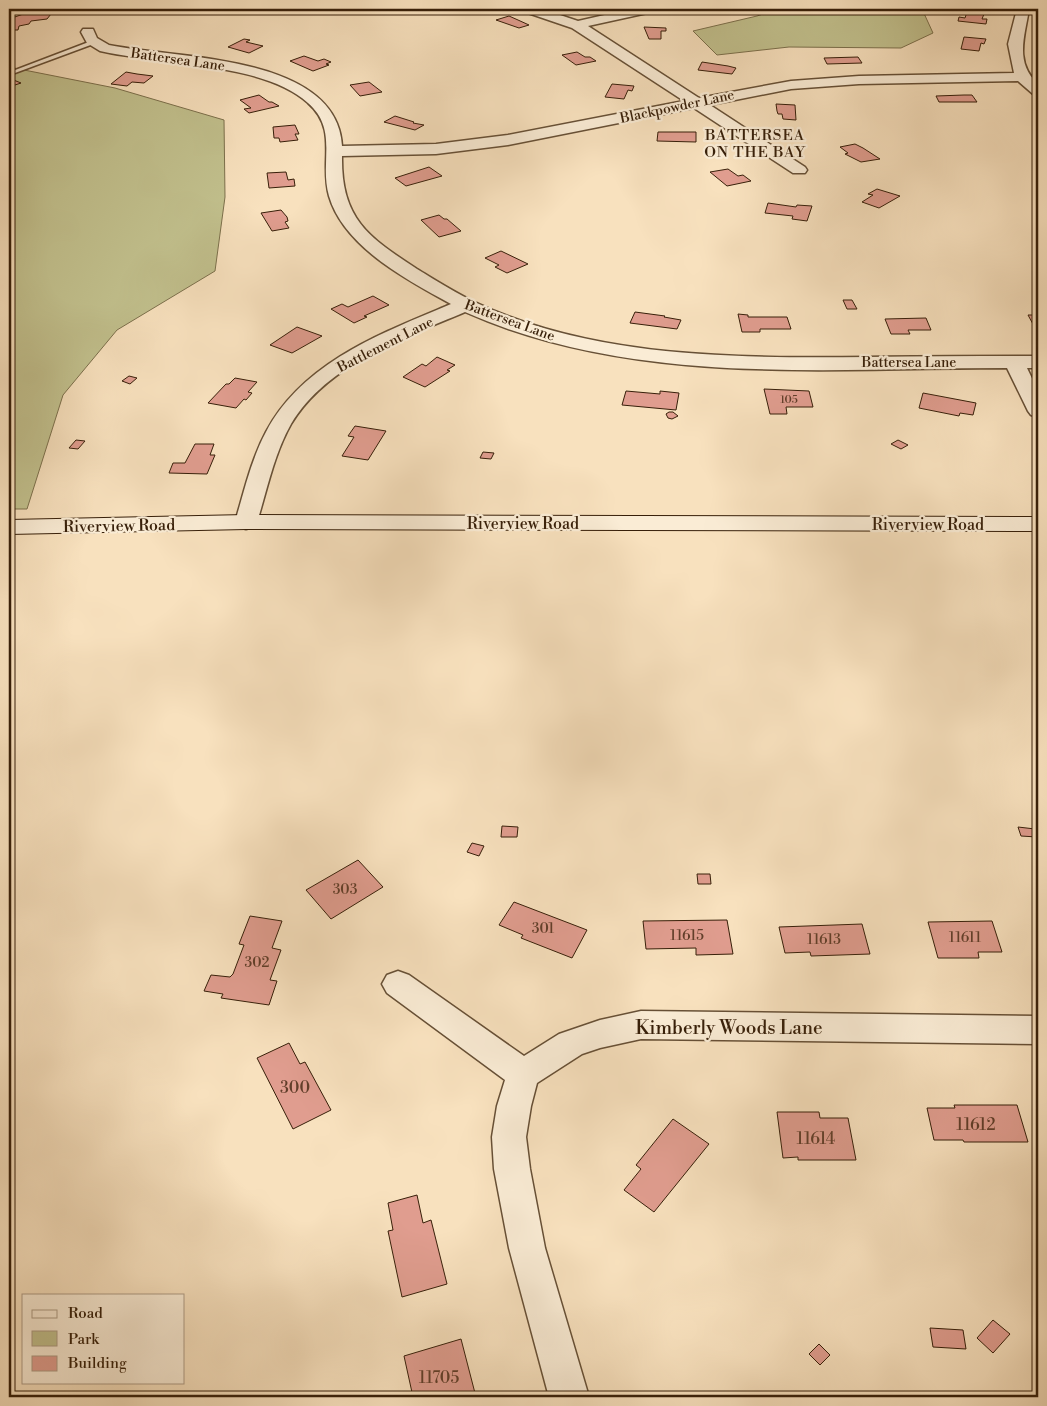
<svg xmlns="http://www.w3.org/2000/svg" width="1047" height="1406" font-family="'Libre Bodoni',serif">
  <style>
    .green { fill: #c2c18e; stroke: #7c704c }
    .building { fill: #e09d8f; stroke: #371f09 }
    .lines { fill: none; stroke-linecap: round; stroke-linejoin: round }
    .lane-casing { stroke: #675036; stroke-width: 3 }
    .street-casing { stroke: #675036; stroke-width: 3 }
    .secondary-casing { stroke: #371f09; stroke-width: 2 }
    .lane { fill: #faecd5; fill-rule: evenodd }
    .street { fill: #faecd5; fill-rule: evenodd }
    .secondary { fill: #faecd5; fill-rule: evenodd }
    .labels { text-anchor: middle; stroke-width: 4.5; stroke-linejoin: round; paint-order: stroke }
    .far-number-label { font-size: 11px; fill: #613e2a }
    .far-street-label { font-size: 14px; fill: #371f09; stroke: #faecd5 }
    .number-label { font-size: 14px; fill: #613e2a }
    .far-neighbourhood-label { font-size: 15px; letter-spacing: 1px; fill: #371f09; stroke: #faecd5 }
    .street-label { font-size: 16px; fill: #371f09; stroke: #faecd5 }
    .near-number-label { font-size: 16px; fill: #613e2a }
    .near-street-label { font-size: 19px; fill: #371f09; stroke: #faecd5 }
  </style>
  <rect width="100%" height="100%" fill="#f8e1be"/>
  <filter id="stains"><feTurbulence type="fractalNoise" baseFrequency=".004" numOctaves="4"/><feColorMatrix values="0 0 0 0 .2 0 0 0 0 .09 0 0 0 0 .02 0 0 0 .5 -.17"/></filter>
  <radialGradient id="worn" r=".72"><stop offset=".6" stop-color="#630" stop-opacity="0"/><stop offset="1" stop-color="#630" stop-opacity=".3"/></radialGradient>
  <!-- green -->
  <path class="green" d="M778 9H922L933 33 901 48 789 47 717 55 693 31 757 16Z
    M9 67 115 88 224 120 225 197 215 271 117 330 63 395 27 509H9Z"/>
  <!-- building -->
  <path class="building" d="M32 11 51 14 47 19 31 21 29 24 19 26 18 30H9V19Z
    M967 12 984 14 982 19H987L986 24 958 21 959 17 965 18Z
    M509 16 518 20 529 25 519 28 496 20Z
    M644 27 666 28V31H661V39H649Z
    M964 37 986 39 984 44 981 43 979 51 961 49Z
    M244 39 250 40 246 42 263 46 249 53 228 47Z
    M577 52 585 57H590L596 61 576 65 562 55Z
    M304 56 318 61 324 59 331 62 326 64 329 65 313 71 290 61Z
    M858 57 862 63 827 64 824 58Z
    M702 62 728 66 736 68 732 74 698 70Z
    M126 72 137 74 153 76 144 83 132 82 127 86 111 84Z
    M9 78 11 79 21 83 9 87Z
    M369 82 382 92 360 96 350 85Z
    M612 84 634 86 632 91 628 90 624 99 605 97Z
    M259 95 269 102H272L279 106 249 113 244 109 251 108 240 100Z
    M964 95H972L977 102H939L936 96Z
    M776 104 795 105 796 120 783 119 782 114H778L777 111Z
    M395 116 414 122 413 123 424 125 415 130 384 122Z
    M295 125 299 134H295L298 140 280 142 279 138H274L273 127Z
    M658 132H696V142L657 141Z
    M855 144 863 148 880 159 861 162 845 154 848 153 840 147Z
    M429 167 442 176 406 186 395 178Z
    M728 169 738 176 743 175 751 181 727 186 710 172Z
    M286 172 288 180 294 179 295 186 269 188 267 173Z
    M877 189 900 196 879 208 862 202 873 195 868 194Z
    M768 203 796 207 797 205 812 206 807 221 792 219 793 216 765 213Z
    M281 210 287 217 288 221 285 222 289 228 272 231 261 213Z
    M439 215 444 219H447L461 231 439 237 421 220Z
    M501 251 528 264 507 273 495 267 499 265 485 258Z
    M373 296 389 305 364 316 367 317 354 323 331 309 342 304 348 307Z
    M843 300H852L857 309H847Z
    M635 312 665 316 664 317 681 320 677 329 630 323Z
    M738 314 748 315V317H787L791 329H760V332H742Z
    M1028 315H1038V326H1034Z
    M926 318 931 330H908L910 334H891L885 319Z
    M297 327 322 336 292 353 270 345Z
    M437 357 455 365 447 370 450 371 425 387 403 377 422 364 426 366Z
    M129 376 137 378 130 384 122 381Z
    M235 378 257 382 248 392 252 393 246 400 244 399 236 408 208 403 226 384H229Z
    M764 389 809 391 813 407H786L787 414H770Z
    M626 391 660 394V391L679 393 676 410 622 405Z
    M923 393 976 403 973 415 960 413 959 416 919 408Z
    M669 412H673L678 416 672 419 668 418 666 414Z
    M355 426 386 431 368 460 342 456 354 437 348 436Z
    M76 440 85 441 78 449 69 448Z
    M898 440 908 445 901 449 891 444Z
    M195 444H214L210 455H215L207 474 169 473 173 463H185Z
    M483 452 494 453 491 459 480 458Z
    M502 826 518 827 517 837H501Z
    M1018 827 1035 829 1037 837 1021 836Z
    M472 843 484 846 479 856 467 852Z
    M358 860 383 887 331 919 306 890Z
    M697 874H710L711 884H698Z
    M514 902 587 930 572 958 521 938 523 935 499 925Z
    M250 916 282 921 272 948 281 950 270 980 277 981 269 1005 221 998 223 994 204 991 211 975 230 977 233 974 244 945 239 944Z
    M727 920 733 954 696 955V948L646 949 643 921Z
    M992 921 1002 952H978L979 958H938L928 922Z
    M862 924 870 954 811 956 810 952 785 953 779 927Z
    M289 1043 300 1064 305 1062 331 1110 293 1129 257 1058Z
    M954 1105H1017L1028 1142H964L963 1140H934L927 1108H955Z
    M777 1112H819L820 1118H848L856 1160H798V1157L783 1158Z
    M673 1119 709 1144 654 1212 624 1190 641 1169 636 1165Z
    M417 1195 423 1223 431 1220 447 1284 402 1297 388 1231 393 1230 388 1203Z
    M993 1320 1010 1334 993 1353 977 1338Z
    M930 1328 963 1330 966 1349 933 1347Z
    M461 1339 476 1397H413L404 1356Z
    M819 1344 830 1355 820 1365 809 1354Z"/>
  <g class="lines">
    <!-- lane casing -->
    <g class="lane-casing">
      <path id="lane" d="M94 40 97 42 96 43 15 73 10 72Z"/>
    </g>
    <!-- street casing -->
    <g class="street-casing">
      <path id="street" d="M524 9H542L578 21 631 9H653L652 12 588 26 699 98 791 81 859 76 1014 73 1008 44 1017 9H1029C1025 36 1014 62 1038 84V95L1033 94 1018 81 859 84 791 89 710 105 805 167 807 170 805 173H793L694 108 508 145 436 154 342 156C341 219 368 237 417 269 437 281 457 294 479 304 599 359 739 358 869 357 925 356 982 356 1038 356V368H1027L1038 391V417L1031 415 1028 411 1007 368C828 368 634 387 465 312 404 338 327 364 291 424 274 454 267 490 257 522L254 527 246 529 238 527 235 522C244 492 251 460 266 432 303 362 382 333 451 304 407 280 344 247 329 196 319 162 339 130 308 103 263 62 159 65 100 51L87 43 81 32 83 29H93L97 38 109 45C176 59 337 54 342 146L436 144 508 135 684 101 572 28 525 12Z
        M398 971 409 975 524 1056 559 1034 600 1020 641 1011 1038 1016V1044L641 1039 600 1048 582 1054 537 1083 531 1106 526 1137 530 1169 545 1248 589 1397H549L509 1248 494 1169 492 1137 497 1106 505 1080 387 993 382 984 387 975Z"/>
    </g>
    <!-- secondary casing -->
    <g class="secondary-casing">
      <path id="secondary" d="M246 515 1038 517V531L246 529 9 534V520Z"/>
    </g>
    <!-- lane -->
    <use href="#lane" class="lane"/>
    <!-- street -->
    <use href="#street" class="street"/>
    <!-- secondary -->
    <use href="#secondary" class="secondary"/>
  </g>
  <g class="labels">
    <!-- far-number labels -->
    <g class="far-number-label">
      <text x="789" y="403">105</text>
    </g>
    <!-- far-street labels -->
    <g class="far-street-label">
      <text transform="translate(178 59) rotate(8)" y="5">Battersea Lane</text>
      <text transform="translate(677 106) rotate(-12)" y="5">Blackpowder Lane</text>
      <text transform="translate(510 320) rotate(20)" y="5">Battersea Lane</text>
      <text transform="translate(385 344) rotate(-27)" y="5">Battlement Lane</text>
      <text x="909" y="367">Battersea Lane</text>
    </g>
    <!-- number labels -->
    <g class="number-label">
      <text x="345" y="894">303</text>
      <text x="543" y="933">301</text>
      <text x="687" y="940">11615</text>
      <text x="965" y="942">11611</text>
      <text x="824" y="944">11613</text>
      <text x="257" y="967">302</text>
    </g>
    <!-- far-neighbourhood labels -->
    <g class="far-neighbourhood-label">
      <text x="755" y="140">BATTERSEA<tspan x="755" dy="17">ON THE BAY</tspan></text>
    </g>
    <!-- street labels -->
    <g class="street-label">
      <text x="523" y="529">Riverview Road</text>
      <text x="928" y="530">Riverview Road</text>
      <text transform="translate(119 525) rotate(-1)" y="6">Riverview Road</text>
    </g>
    <!-- near-number labels -->
    <g class="near-number-label">
      <text x="295" y="1093">300</text>
      <text x="976" y="1130">11612</text>
      <text x="816" y="1144">11614</text>
      <text x="439" y="1383">11705</text>
    </g>
    <!-- near-street labels -->
    <g class="near-street-label">
      <text x="729" y="1034">Kimberly Woods Lane</text>
    </g>
  </g>
  <!-- margin -->
  <rect width="1047" height="1406" fill="none" stroke="#f8e1be" stroke-width="30"/>
  <rect x="10" y="10" width="1027" height="1386" fill="none" stroke="#371f09" stroke-width="2.5"/>
  <rect x="15" y="15" width="1017" height="1376" fill="none" stroke="#371f09"/>
  <!-- legend -->
  <rect x="22" y="1294" width="162" height="90" fill="#faecd5" stroke="#ac9a83"/>
  <rect x="32" y="1310" width="25" height="8" fill="#faecd5" stroke="#ac9a83"/>
  <text x="68" y="1318" font-size="15" fill="#371f09">Road</text>
  <rect x="32" y="1331" width="25" height="15" fill="#c2c18e" stroke="#ac9a83"/>
  <text x="68" y="1344" font-size="15" fill="#371f09">Park</text>
  <rect x="32" y="1356" width="25" height="15" fill="#e09d8f" stroke="#ac9a83"/>
  <text x="68" y="1368" font-size="15" fill="#371f09">Building</text>
  <rect width="100%" height="100%" filter="url(#stains)"/>
  <rect width="100%" height="100%" fill="url(#worn)"/>
</svg>
